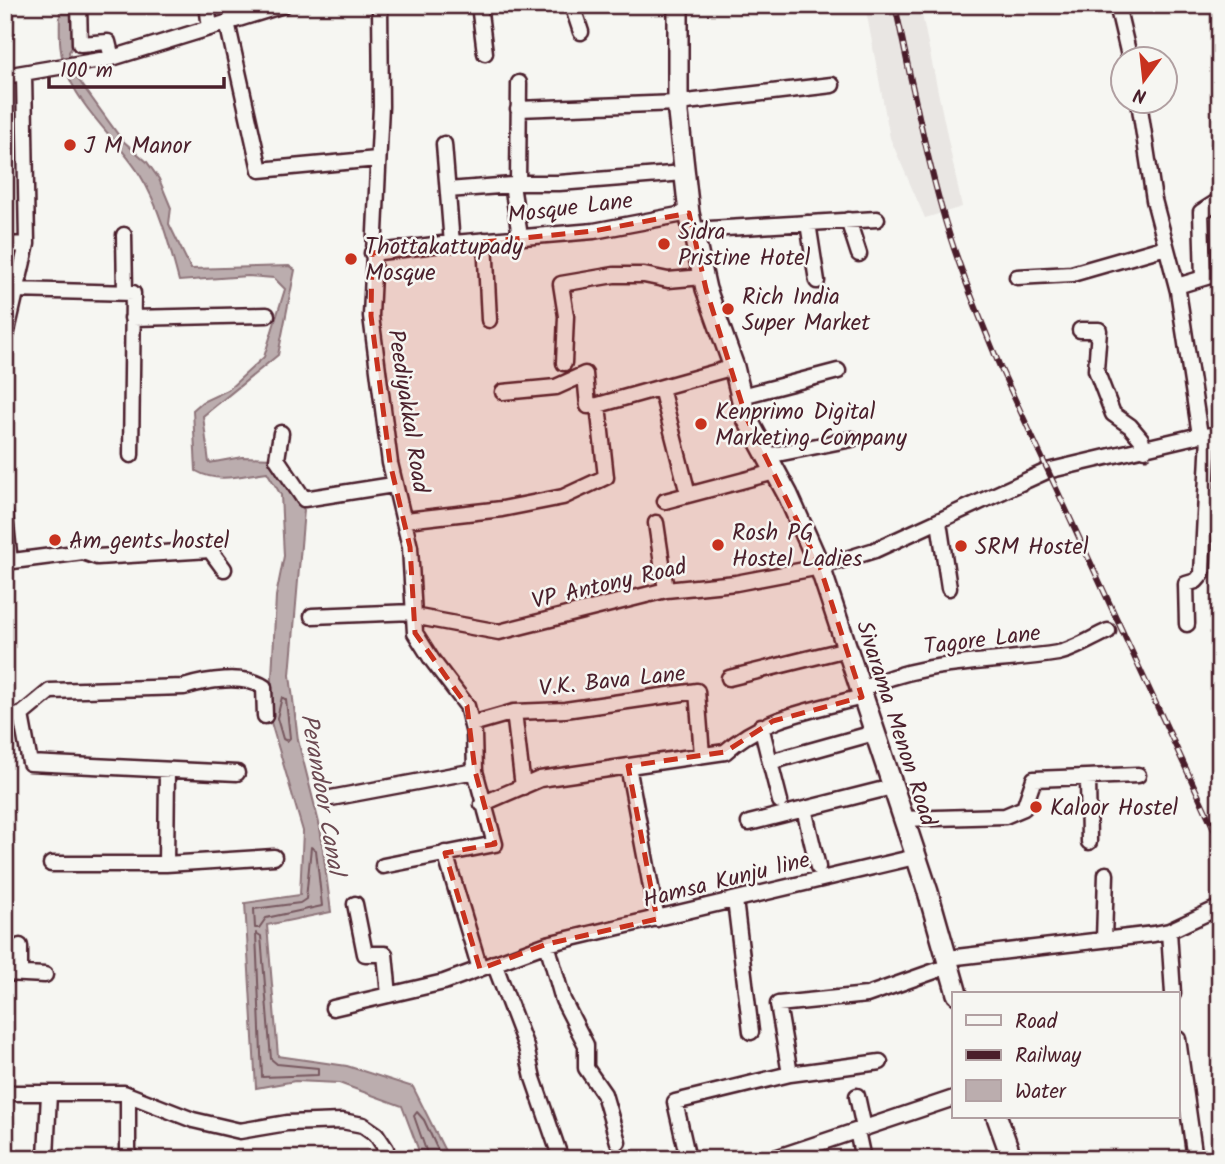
<svg xmlns="http://www.w3.org/2000/svg" width="1225" height="1164" font-family="Kalam,sans-serif">
  <style>
    .built { fill: #e9e6e3 }
    .water { fill: #bbadae; stroke: #8e747a; stroke-width: 2 }
    .lines { fill: none; stroke-linecap: round; stroke-linejoin: round }
    .shore { stroke: #77585f; stroke-width: 2 }
    .street-casing { stroke: #4a1f2b; stroke-width: 19 }
    .secondary-casing { stroke: #4a1f2b; stroke-width: 24 }
    .street { stroke: #f6f6f2; stroke-width: 14 }
    .secondary { stroke: #f6f6f2; stroke-width: 19 }
    .rail-casing { stroke: #4a1f2b; stroke-width: 6 }
    .rail { stroke: #f6f6f2; stroke-width: 3.5; stroke-dasharray: 10; stroke-linecap: butt }
    .marked { fill: #c8321e; fill-opacity: 0.2; stroke: #c8321e; stroke-width: 5; stroke-dasharray: 14 9; stroke-linejoin: round }
    .poi-dot { fill: #c8321e; stroke: #f6f6f2; stroke-width: 2.5 }
    .labels { text-anchor: middle; stroke-width: 5; stroke-linejoin: round; paint-order: stroke }
    .poi-label { font-size: 23px; fill: #4a1f2b; stroke: #f6f6f2; text-anchor: start }
    .street-label { font-size: 23px; fill: #4a1f2b; stroke: #f6f6f2 }
    .water-label { font-size: 24px; font-style: italic; fill: #6c4a52; stroke: #f6f6f2 }
  </style>
  <rect width="100%" height="100%" fill="#f6f6f2"/>
  <filter id="ink" filterUnits="userSpaceOnUse"><feTurbulence type="fractalNoise" baseFrequency=".0143" numOctaves="2"/><feDisplacementMap in="SourceGraphic" scale="14" xChannelSelector="R" yChannelSelector="G"/><feConvolveMatrix kernelMatrix="1 2 1 2 8 2 1 2 1" color-interpolation-filters="sRGB"/></filter>
  <g filter="url(#ink)">
    <!-- built -->
    <path class="built" d="M865 5H920L962 207 925 218 890 138Z"/>
    <!-- water -->
    <path class="water" d="M60 5H74V44L69 52 73 72 122 140 147 162 159 179 171 208 169 224 191 269 289 266 295 270 278 355 203 416 209 463 242 457 275 458 304 510 290 675 298 740 320 827 331 912 267 925 278 1056 347 1066 413 1087 449 1159H422L402 1106 339 1083 295 1081 256 1088 245 903 300 895 303 831 270 719 276 596 284 556 281 495 267 472C242 475 219 484 196 471L193 410 202 402 228 390 264 357 285 289 274 278 248 276 179 281C170 247 159 205 140 175 117 138 77 108 64 64 58 46 60 24 60 5Z"/>
    <g class="lines">
      <!-- shore -->
      <path class="shore" d="M282 697 286 700 290 738 287 741 283 739 277 718Z
        M311 847 316 850 322 906 266 918 259 928H255L254 909 300 903 306 899Z
        M256 933 261 936 271 1059 277 1064 318 1068V1075L262 1077Z
        M429 1159 414 1116 417 1112 424 1120 442 1159"/>
      <!-- street casing -->
      <g class="street-casing">
        <path id="street" d="M79 5 80 44 108 42 112 58
          M207 5 210 28
          M380 5 381 106 371 316 390 463 410 547 415 633 432 660 467 706 474 734 475 771 495 844 383 866
          M479 5 485 53
          M572 5 581 32
          M1117 5 1130 60
          M227 22 260 170 377 159
          M5 76 112 58 284 5
          M519 83 518 183H559L684 173
          M1139 102 1154 200 1178 291 1200 435
          M518 109 678 103 832 85
          M444 144 452 244
          M448 190 512 185 520 236
          M848 220 859 254
          M808 223 817 281
          M693 230 877 219
          M124 235 125 292
          M485 240 489 320
          M5 245 27 244
          M372 253 442 244 594 231 689 213
          M1017 277 1072 274 1166 247
          M1203 278 1201 212 1220 200
          M1177 286 1220 273
          M14 290 133 293 131 455
          M132 318 267 315
          M1080 330H1099L1096 370 1113 414 1130 426 1141 439 1145 450
          M5 340 27 244 24 74
          M564 363 566 316 561 284 614 275H644L668 280 703 277
          M661 388 686 486
          M503 392 556 387 585 374 588 406 598 405
          M742 396 838 371
          M281 433 277 459 304 499 393 485
          M767 456 852 439
          M665 501 775 472
          M5 515 10 562
          M406 520 502 509 563 497 606 477 598 405 734 367
          M939 522 949 588
          M656 523 666 590
          M5 562 83 552 97 557 210 550 224 569
          M312 616 413 612
          M413 616 499 632 666 590 736 583 820 567 875 550 1047 471 1200 435 1220 436
          M1187 624 1186 584 1196 581 1202 574 1209 436
          M729 678 847 649
          M860 690C922 659 991 664 1058 653 1074 650 1092 638 1108 631
          M514 712 523 787
          M21 715 30 763 237 773
          M5 716 21 715 50 691 184 687C206 680 244 674 264 687L265 716
          M472 724 514 712 565 710 697 691 702 755
          M761 726 770 762
          M628 766 657 919
          M1088 777 1089 842
          M331 798 475 771
          M780 801 770 762 874 733
          M482 804 540 779 725 752C763 717 813 710 862 697
          M804 809 818 867
          M902 819 1005 816 1024 808 1034 779 1138 775
          M749 823 892 787
          M445 853 480 969
          M51 864H166L274 857
          M166 864 167 771
          M735 900 751 1032
          M355 904 365 954H385L389 995
          M1169 931 1173 994
          M1104 940 1106 874
          M547 944 563 1000 586 1045V1068L604 1094 618 1142
          M20 946V974
          M948 958 1154 934 1169 931 1220 907
          M494 963 526 1047 533 1078 561 1159
          M5 973 45 975
          M333 1008 444 982 547 944 915 857
          M1178 1039 1195 1159
          M790 1074 778 1004 867 995 949 966
          M5 1093H124L193 1120 240 1131 287 1123 342 1121 363 1125 376 1134 386 1149 383 1159
          M128 1095V1159
          M857 1096 864 1128
          M857 1131 863 1159
          M46 1158 49 1093
          M688 1159 675 1102 790 1074 880 1062
          M772 1159 954 1098"/>
      </g>
      <!-- secondary casing -->
      <g class="secondary-casing">
        <path id="secondary" d="M678 5V113L689 213 706 289 734 367 746 417 788 495 820 567 928 892 957 994
          M997 1117 1012 1159"/>
      </g>
      <!-- street -->
      <use href="#street" class="street"/>
      <!-- secondary -->
      <use href="#secondary" class="secondary"/>
      <!-- rail casing -->
      <g class="rail-casing">
        <path id="rail" d="M895 5C910 74 923 143 942 210 957 264 979 315 1000 367L1220 842"/>
      </g>
      <!-- rail -->
      <use href="#rail" class="rail"/>
    </g>
  </g>
  <!-- marked area -->
  <path class="marked" d="M689 213 706 289 746 417 820 567 862 697 773 721 725 752 628 766 657 919 547 944 480 969 445 853 495 844 475 771 467 706 415 633 410 547 390 463 371 316 372 253 594 231Z"/>
  <!-- markers -->
  <g class="poi-dot">
    <circle cx="70" cy="145" r="7"/>
    <circle cx="664" cy="244" r="7"/>
    <circle cx="351" cy="259" r="7"/>
    <circle cx="728" cy="309" r="7"/>
    <circle cx="701" cy="424" r="7"/>
    <circle cx="55" cy="540" r="7"/>
    <circle cx="718" cy="545" r="7"/>
    <circle cx="961" cy="546" r="7"/>
    <circle cx="1036" cy="807" r="7"/>
  </g>
  <g class="labels">
    <!-- poi labels -->
    <g class="poi-label">
      <text x="84" y="153">J M Manor</text>
      <text x="678" y="239">Sidra<tspan x="678" dy="26">Pristine Hotel</tspan></text>
      <text x="365" y="254">Thottakattupady<tspan x="365" dy="26">Mosque</tspan></text>
      <text x="742" y="304">Rich India<tspan x="742" dy="26">Super Market</tspan></text>
      <text x="715" y="419">Kenprimo Digital<tspan x="715" dy="26">Marketing Company</tspan></text>
      <text x="732" y="540">Rosh PG<tspan x="732" dy="26">Hostel Ladies</tspan></text>
      <text x="69" y="548">Am gents hostel</text>
      <text x="975" y="554">SRM Hostel</text>
      <text x="1050" y="815">Kaloor Hostel</text>
    </g>
    <!-- street labels -->
    <g class="street-label">
      <text transform="translate(570 207) rotate(-7)" y="8">Mosque Lane</text>
      <text transform="translate(409 411) rotate(81)" y="8">Peediyakkal Road</text>
      <text transform="translate(609 583) rotate(-13)" y="8">VP Antony Road</text>
      <text transform="translate(982 639) rotate(-7)" y="8">Tagore Lane</text>
      <text transform="translate(612 680) rotate(-6)" y="8">V.K. Bava Lane</text>
      <text transform="translate(897 723) rotate(72)" y="8">Sivarama Menon Road</text>
      <text transform="translate(726 879) rotate(-14)" y="8">Hamsa Kunju line</text>
    </g>
    <!-- water labels -->
    <g class="water-label">
      <text transform="translate(323 794) rotate(80)" y="8">Perandoor Canal</text>
    </g>
  </g>
  <!-- margin -->
  <rect width="1225" height="1164" fill="none" stroke="#f6f6f2" stroke-width="28"/>
  <rect x="14" y="14" width="1197" height="1136" fill="none" stroke="#4a1f2b" stroke-width="2.5" filter="url(#ink)"/>
  <!-- legend -->
  <rect x="952" y="992" width="228" height="126" fill="#f6f6f2" stroke="#b1a0a2" stroke-width="2"/>
  <rect x="966" y="1015" width="35" height="10" fill="#f6f6f2" stroke="#b1a0a2" stroke-width="2"/>
  <text x="1015" y="1028" font-size="21" fill="#4a1f2b">Road</text>
  <rect x="966" y="1050" width="35" height="10" fill="#4a1f2b" stroke="#b1a0a2" stroke-width="2"/>
  <text x="1015" y="1062" font-size="21" fill="#4a1f2b">Railway</text>
  <rect x="966" y="1080" width="35" height="21" fill="#bbadae" stroke="#b1a0a2" stroke-width="2"/>
  <text x="1015" y="1098" font-size="21" fill="#4a1f2b">Water</text>
  <!-- north arrow -->
  <g transform="translate(1144 80) rotate(195)"><circle r="33" fill="#f6f6f2" stroke="#b1a0a2" stroke-width="2"/>
  <path d="M0-5L12 26L0 18L-12 26Z" fill="#c8321e"/>
  <text y="-10" font-size="19" font-weight="bold" text-anchor="middle" fill="#4a1f2b">N</text>
  </g>
  <!-- scale -->
  <path d="M49 77v10h175v-10" fill="none" stroke="#4a1f2b" stroke-width="3.5"/>
  <text x="60" y="77" font-size="21" fill="#4a1f2b" stroke="#f6f6f2" stroke-width="5" paint-order="stroke">100 m</text>
</svg>
